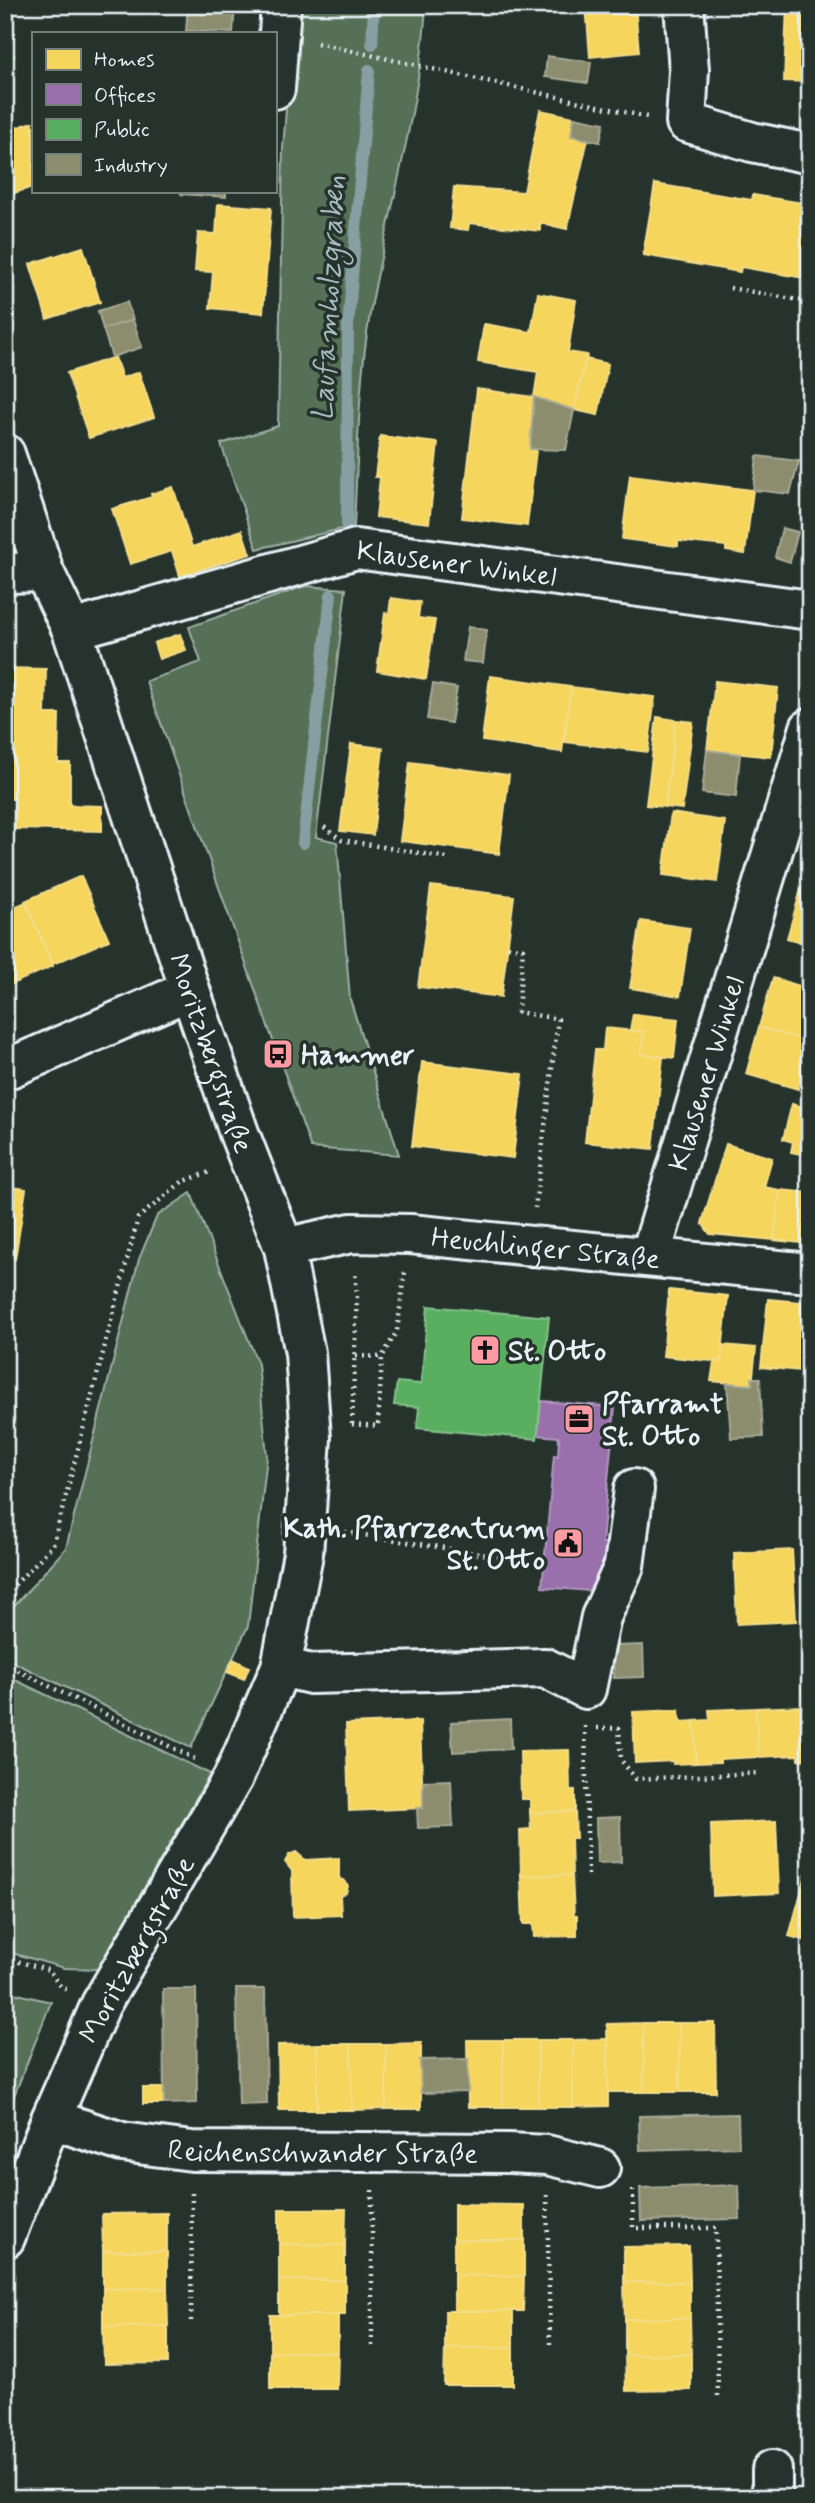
<svg xmlns="http://www.w3.org/2000/svg" width="815" height="2503" font-family="Mynerve,sans-serif">
  <style>
    .green { fill: #556f56; stroke: #9eb0a7; stroke-width: 2 }
    .homes { fill: #f6d55c; stroke: #f2dd8b; stroke-width: 2 }
    .offices { fill: #9970ab; stroke: #b197c2; stroke-width: 2 }
    .public { fill: #5aae61; stroke: #85c28e; stroke-width: 2 }
    .industry { fill: #8c8c6e; stroke: #a8aa97; stroke-width: 2 }
    .lines { fill: none; stroke-linecap: round; stroke-linejoin: round }
    .stream { stroke: #869fa2; stroke-width: 12 }
    .minor-casing { stroke: #e8f1f8; stroke-width: 44 }
    .path { stroke: #e8f1f8; stroke-width: 4.5; stroke-dasharray: 2 5; stroke-linecap: butt }
    .minor { stroke: #26332d; stroke-width: 38 }
    .labels { text-anchor: middle; stroke-width: 7; stroke-linejoin: round; paint-order: stroke }
    .street-label { font-size: 28px; fill: #e8f1f8; stroke: #26332d }
    .poi-label { font-size: 28px; font-weight: bold; fill: #e8f1f8; stroke: #26332d; text-anchor: start }
    .water-label { font-size: 30px; font-style: italic; fill: #a6bbbe; stroke: #26332d }
  </style>
  <rect width="100%" height="100%" fill="#26332d"/>
  <filter id="ink" filterUnits="userSpaceOnUse"><feTurbulence type="fractalNoise" baseFrequency=".0143" numOctaves="2"/><feDisplacementMap in="SourceGraphic" scale="14" xChannelSelector="R" yChannelSelector="G"/><feConvolveMatrix kernelMatrix="1 2 1 2 8 2 1 2 1" color-interpolation-filters="sRGB"/></filter>
  <g filter="url(#ink)">
    <!-- green -->
    <path class="green" d="M294 5H426C420 110 388 211 370 314 358 384 358 455 354 526L257 549 221 444 278 426 283 149Z
      M305 586 346 589 316 837 337 842 350 999 399 1155 311 1148 146 681 201 662 189 627Z
      M191 1193 258 1364 267 1456 248 1626 191 1748 5 1658V1616L66 1548 139 1259 157 1216Z
      M5 1675 210 1774 99 1969 64 1968 5 1951Z
      M5 1991 51 2002 5 2119Z"/>
    <!-- homes -->
    <path class="homes" d="M586 5H635L639 52 590 57Z
      M787 5H810V82L784 81Z
      M5 32 14 56 5 58Z
      M540 110 574 117 571 136 588 139 567 229 540 223V231L469 223 468 230 450 228 454 187 524 192Z
      M33 122V187L5 196V131Z
      M655 184 752 200 753 195 810 204V279L741 267 740 272 643 255Z
      M218 204 271 208 263 313 210 308 213 272 195 271 198 233 216 234Z
      M83 247 100 302 47 319 30 264Z
      M538 293 576 300 568 352 587 355 574 410 534 397 538 372 478 362 484 324 531 332Z
      M115 357 122 378 139 372 154 417 89 438 67 373Z
      M586 359 608 364 598 415 574 410Z
      M477 389 534 397 530 449 536 450 527 526 462 518Z
      M380 436 438 443 429 523 376 517 380 477H375Z
      M630 475 753 490 745 554 726 551V546L678 541V546L622 539Z
      M173 487 192 547 242 530 250 554 180 576 172 551 130 564 112 509 152 497 151 494Z
      M391 598 420 602 418 618 435 620 426 679 377 671 385 613 389 614Z
      M180 634 186 650 159 659 154 643Z
      M5 668 46 669 45 714H59L58 763H70V805L102 806V831L15 829V799H5Z
      M490 676 571 687 562 752 482 741Z
      M715 681 778 688 771 757 707 750Z
      M571 687 655 697 648 752 564 742Z
      M657 717 676 720 665 807 646 805Z
      M676 720 693 722 682 809 665 807Z
      M351 744 383 748 373 835 340 831Z
      M410 762 509 775 499 854 400 841Z
      M671 813 725 821 717 882 663 875Z
      M81 876 109 940 53 964 25 901Z
      M804 879 810 881V945L787 938Z
      M431 886 514 896 501 997 418 987Z
      M26 902 53 966 5 987V911Z
      M641 921 690 928 680 996 630 988Z
      M773 978 810 989V1042L759 1027Z
      M633 1014 678 1019 674 1058 641 1054 644 1032 630 1030Z
      M759 1027 810 1042V1074L802 1072 798 1089 746 1074Z
      M605 1028 644 1032 641 1054 663 1057 653 1149 585 1142 595 1050H603Z
      M422 1062 523 1074 513 1158 412 1146Z
      M792 1104 810 1109V1156L791 1152 793 1142 783 1139Z
      M726 1144 772 1158 764 1187 780 1190 774 1240 710 1234 702 1223Z
      M5 1186 26 1189 15 1259 5 1257Z
      M780 1190 810 1193V1244L774 1240Z
      M669 1290 728 1296 721 1362 663 1356Z
      M768 1299 810 1303V1372L761 1367Z
      M5 1327 11 1328 5 1363Z
      M723 1345 756 1348 752 1385 711 1381 714 1362H721Z
      M792 1550 796 1621 737 1624 734 1553Z
      M233 1659 249 1667 244 1679 227 1672Z
      M810 1686V1716L803 1717 802 1687Z
      M803 1706V1717L810 1716V1759L798 1760V1755L758 1757 756 1708Z
      M756 1708 758 1757 720 1759V1762L696 1763 694 1721 710 1720 709 1710Z
      M679 1710 680 1722 694 1721 696 1763 673 1764 674 1761 635 1763 633 1712Z
      M420 1721 423 1808 349 1811 346 1724Z
      M569 1750 570 1790H575V1811L530 1813V1799H521L520 1751Z
      M575 1811 576 1838H571L572 1875 521 1876 520 1830 531 1829 530 1813Z
      M776 1821 779 1893 713 1896 711 1824Z
      M296 1852 305 1860 339 1858V1878L345 1881 348 1886 346 1893 340 1896 341 1915 293 1917 292 1871 285 1862 289 1855Z
      M810 1860V1942L789 1936Z
      M572 1875 574 1916H577V1936L534 1937 533 1924H523L521 1876Z
      M643 2023H679L680 2092H644Z
      M643 2023 644 2092H608L607 2024Z
      M679 2023H715L716 2092H680Z
      M608 2039V2106L573 2107V2040Z
      M467 2040H503V2107H468Z
      M503 2040H538V2107H503Z
      M538 2040H573V2107H538Z
      M421 2043V2109H386V2044Z
      M317 2044V2110H279L278 2045Z
      M317 2044H351L352 2110H317Z
      M351 2044H386V2109L352 2110Z
      M143 2088H164V2104H143Z
      M454 2204 524 2205V2240H454Z
      M279 2209H346L345 2245 279 2244Z
      M167 2213V2251H103L102 2214Z
      M454 2240H524V2276L454 2275Z
      M279 2244 345 2245V2280H279Z
      M689 2246 690 2282H624V2247Z
      M103 2251H167V2288L103 2289Z
      M454 2275 524 2276 523 2311H454Z
      M279 2280H345V2315H279Z
      M624 2282H690V2318L625 2319Z
      M167 2288 168 2326 103 2327V2289Z
      M445 2311H513V2348H445Z
      M270 2315H338V2352H270Z
      M690 2318 691 2354 625 2355V2319Z
      M168 2326V2363L104 2364 103 2327Z
      M445 2348H513V2385H444Z
      M270 2352H338L337 2389H270Z
      M691 2354V2390L626 2391 625 2355Z"/>
    <!-- offices -->
    <path class="offices" d="M541 1401 615 1407 602 1543H607L602 1592 542 1587 554 1455 558 1456 559 1437 538 1435Z"/>
    <!-- public -->
    <path class="public" d="M428 1306 549 1317 537 1439 417 1428 419 1407 394 1405 397 1382 421 1384Z"/>
    <!-- industry -->
    <path class="industry" d="M188 5H235L233 33 186 31Z
      M547 56 591 62 588 83 545 77Z
      M574 117 604 123 600 142 571 136Z
      M181 191H226V197L181 194Z
      M127 302 133 320 103 329 98 311Z
      M133 320 142 347 112 357 103 329Z
      M534 397 574 410 566 450 530 449Z
      M757 456 799 461 790 494 753 490Z
      M782 528 798 532 790 562 775 557Z
      M468 627 487 630 483 663 463 661Z
      M433 684 457 688 451 723 427 719Z
      M707 750 740 754 736 797 702 793Z
      M752 1378H760L763 1437 731 1438 727 1383 752 1385Z
      M643 1645 644 1677 614 1678 613 1646Z
      M510 1719 511 1749 453 1752 451 1722Z
      M451 1780 453 1827 418 1828 417 1808H423V1781Z
      M620 1817 621 1862 597 1863 596 1818Z
      M163 1989H196L197 2103 164 2104Z
      M236 1989H265L267 2104 239 2105Z
      M468 2059V2092L421 2093 420 2060Z
      M738 2114 739 2147 640 2150 639 2116Z
      M739 2185 740 2219 641 2221 640 2188Z"/>
    <g class="lines">
      <!-- stream -->
      <path class="stream" d="M372 44 374 5
        M347 528 348 327 369 70
        M303 843 331 595"/>
      <!-- minor casing -->
      <g class="minor-casing">
        <g id="minor">
          <path d="M684 5 689 70 686 122 752 142 810 154"/>
          <path d="M275 89 281 5"/>
          <path id="s1" d="M5 454 44 572 72 630 190 990 239 1133 284 1248 305 1353 311 1438 303 1554 281 1667 233 1778 101 2004 51 2119 5 2238"/>
          <path d="M5 573 44 572"/>
          <path id="s2" d="M72 630 356 549 810 610"/>
          <path d="M5 1070 190 990"/>
          <path id="s3" d="M284 1248 351 1233 410 1234 810 1273"/>
          <path id="s4" d="M650 1257 810 728"/>
          <path d="M281 1667 311 1674 545 1668 586 1689 601 1617 624 1566 634 1489"/>
          <path id="s5" d="M51 2119 122 2142 192 2151 509 2153 547 2155 600 2168"/>
          <path d="M772 2498V2470"/>
        </g>
      </g>
      <!-- path -->
      <path class="path" d="M317 43 647 117
        M730 288 810 302
        M324 827 342 840 448 858
        M508 946 523 949 518 1012 558 1019 535 1208
        M356 1356 382 1357
        M352 1424 357 1294 355 1272
        M352 1424 378 1426 382 1357 397 1331 405 1272
        M345 1532 525 1561
        M5 1595 53 1545 138 1218 182 1182 212 1171
        M5 1664 199 1761
        M585 1726 588 1875
        M597 1728H619L621 1760 636 1779 760 1773
        M5 1958 49 1970 61 1987 68 1990
        M372 2190V2350
        M633 2190V2228H716L718 2398
        M547 2195 550 2345
        M191 2321 192 2190"/>
      <!-- minor -->
      <use href="#minor" class="minor"/>
    </g>
  </g>
  <!-- icons -->
  <defs>
    <g id="bus-square" transform="scale(1.575)"><rect x="-9" y="-9" width="18" height="18" rx="4" fill="#ff9aa2" stroke="#26332d"/><path d="M-5-6H5V4H4V6H2V4H-2V6H-4V4H-5ZM-3.5-4V0h7V-4ZM-3.5 1.2v1.5H-2V1.2ZM2 1.2v1.5H3.5V1.2Z" fill="#111"/></g>
    <g id="church-square" transform="scale(1.575)"><rect x="-9" y="-9" width="18" height="18" rx="4" fill="#ff9aa2" stroke="#26332d"/><path d="M-1.2-6h2.4v3.5h3.3v2.4h-3.3V6h-2.4V-.1h-3.3v-2.4h3.3Z" fill="#111"/></g>
    <g id="office-square" transform="scale(1.575)"><rect x="-9" y="-9" width="18" height="18" rx="4" fill="#ff9aa2" stroke="#26332d"/><path d="M-6-3h4V-5.5h4V-3h4V5H-6ZM-1-4.5V-3h2v-1.5ZM-6 0V1H6V0Z" fill="#111"/></g>
    <g id="civic-square" transform="scale(1.575)"><rect x="-9" y="-9" width="18" height="18" rx="4" fill="#ff9aa2" stroke="#26332d"/><path d="M-.6-6.5H3V-4.5H.6V-3L4-1V1h2V6H-6V1h2V-1L-.6-3ZM-1.2 2.5V6h2.4V2.5Z" fill="#111"/></g>
  </defs>
  <g fill-rule="evenodd">
    <use href="#bus-square" x="278" y="1054"/>
    <use href="#church-square" x="485" y="1350"/>
    <use href="#office-square" x="579" y="1419"/>
    <use href="#civic-square" x="568" y="1543"/>
  </g>
  <g class="labels">
    <!-- street labels -->
    <g class="street-label">
      <text dy="10" stroke="none"><textPath href="#s2" startOffset="397">Klausener Winkel</textPath></text>
      <text dy="10" stroke="none"><textPath href="#s1" startOffset="634">Moritzbergstraße</textPath></text>
      <text dy="10" stroke="none"><textPath href="#s4" startOffset="192">Klausener Winkel</textPath></text>
      <text dy="10" stroke="none"><textPath href="#s3" startOffset="264">Heuchlinger Straße</textPath></text>
      <text transform="translate(136 1949) rotate(-61)" y="10">Moritzbergstraße</text>
      <text dy="10" stroke="none"><textPath href="#s5" startOffset="276">Reichenschwander Straße</textPath></text>
    </g>
    <!-- poi labels -->
    <g class="poi-label">
      <text x="301" y="1064">Hammer</text>
      <text x="508" y="1360">St. Otto</text>
      <text x="602" y="1413">Pfarramt<tspan x="602" dy="32">St. Otto</tspan></text>
      <text x="545" y="1537" text-anchor="end">Kath. Pfarrzentrum<tspan x="545" dy="32">St. Otto</tspan></text>
    </g>
    <!-- water labels -->
    <g class="water-label">
      <text transform="translate(328 298) rotate(-87)" y="10">Laufamholzgraben</text>
    </g>
  </g>
  <!-- margin -->
  <rect width="815" height="2503" fill="none" stroke="#26332d" stroke-width="28"/>
  <rect x="14" y="14" width="787" height="2475" fill="none" stroke="#e8f1f8" stroke-width="2.5" filter="url(#ink)"/>
  <!-- legend -->
  <rect x="32" y="32" width="245" height="161" fill="#26332d" stroke="#747f7e" stroke-width="2"/>
  <rect x="46" y="49" width="35" height="21" fill="#f6d55c" stroke="#747f7e" stroke-width="2"/>
  <text x="94" y="66" font-size="21" fill="#e8f1f8">Homes</text>
  <rect x="46" y="84" width="35" height="21" fill="#9970ab" stroke="#747f7e" stroke-width="2"/>
  <text x="94" y="102" font-size="21" fill="#e8f1f8">Offices</text>
  <rect x="46" y="119" width="35" height="21" fill="#5aae61" stroke="#747f7e" stroke-width="2"/>
  <text x="94" y="136" font-size="21" fill="#e8f1f8">Public</text>
  <rect x="46" y="154" width="35" height="21" fill="#8c8c6e" stroke="#747f7e" stroke-width="2"/>
  <text x="94" y="172" font-size="21" fill="#e8f1f8">Industry</text>
</svg>
